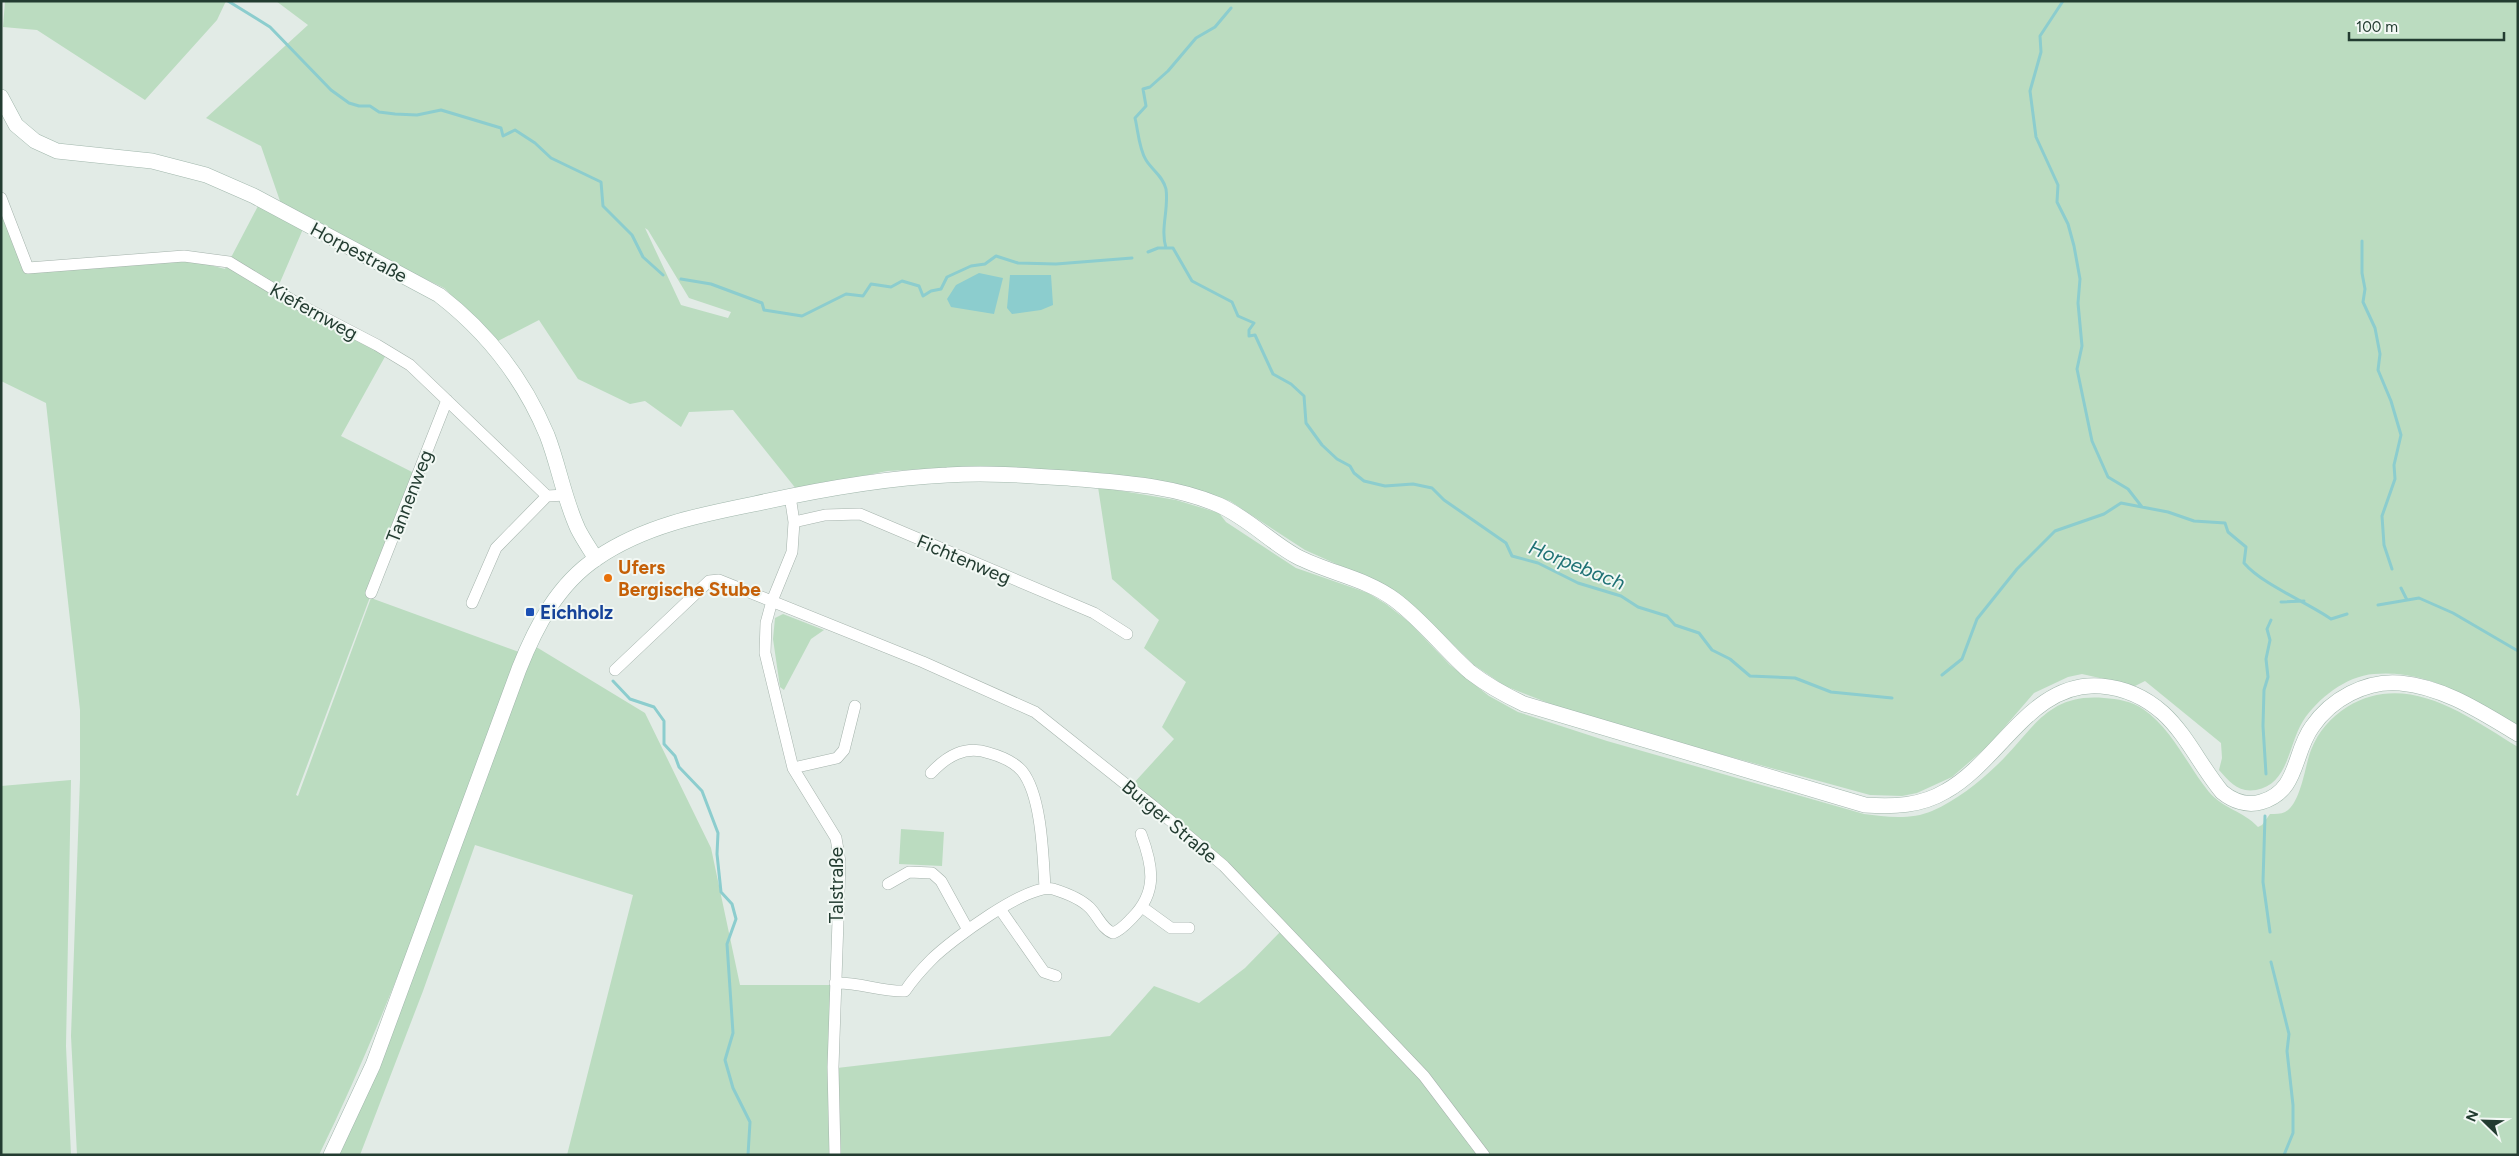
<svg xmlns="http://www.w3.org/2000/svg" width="2519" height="1156" font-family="Figtree,sans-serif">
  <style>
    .green { fill: #bbdcc0; fill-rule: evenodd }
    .water { fill: #8ccdce }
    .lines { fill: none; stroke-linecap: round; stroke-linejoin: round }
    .stream { stroke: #8ccdce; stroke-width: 3 }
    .street-casing { stroke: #a5b3ac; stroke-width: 12 }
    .secondary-casing { stroke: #a1b7ac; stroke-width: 16 }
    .street { stroke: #fff; stroke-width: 11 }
    .secondary { stroke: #fff; stroke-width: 15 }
    .food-dot { fill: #e8710a; stroke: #f2f8f4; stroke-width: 2 }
    .transit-dot { fill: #1a4fb4; stroke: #f2f8f4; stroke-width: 2 }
    .labels { text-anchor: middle; stroke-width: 4; stroke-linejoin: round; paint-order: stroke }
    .street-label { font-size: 19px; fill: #233c31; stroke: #f2f8f4 }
    .food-label { font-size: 19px; font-weight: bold; fill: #c56008; stroke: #f2f8f4; text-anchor: start }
    .transit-label { font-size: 19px; font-weight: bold; fill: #164399; stroke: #f2f8f4; text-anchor: start }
    .water-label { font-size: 20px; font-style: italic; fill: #1f7275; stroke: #f2f8f4 }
  </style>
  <rect width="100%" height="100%" fill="#e2ebe6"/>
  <!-- green -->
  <path class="green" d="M5 1H226L217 20 145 100 37 30 3 27Z
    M276 1H2518V727C2474 700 2428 669 2374 674 2346 676 2317 699 2303 721 2288 745 2289 784 2256 790 2238 793 2230 782 2219 770L2222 758 2221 743 2145 681 2135 686 2082 674 2068 677 2034 693 1989 745 1952 777 1917 793 1902 796 1870 795 1698 748 1556 706 1505 686 1474 665 1415 607 1390 588 1305 550 1230 501 1180 486 1091 474 985 466 887 471 797 490 733 410 689 412 681 427 645 401 630 404 578 379 539 320 498 341 444 288 278 207 280 201 261 146 206 118 308 25ZM645 228 648 230 689 298 731 312 728 318 681 305Z
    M258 206 303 229 275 294 387 353 341 436 416 474 296 795 298 796 371 598 519 652C456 821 398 993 319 1155H77L71 1036 80 779V710L46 403 1 381V210L26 272 183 258 225 269Z
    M1098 487 1176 500 1219 513 1226 522 1296 568 1368 593 1386 604 1409 622 1450 665 1489 696 1518 712 1607 741 1864 814C1886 817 1911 820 1932 811 1957 800 1977 784 1997 765 2033 731 2046 693 2104 698 2118 699 2131 701 2143 709 2173 730 2187 765 2209 792 2225 810 2242 810 2258 827L2262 825 2270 814C2275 814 2281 814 2285 812 2301 804 2305 765 2311 750 2318 732 2331 717 2347 707 2407 670 2467 716 2518 747V1155H1487L1423 1069 1133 784 1174 739 1162 727 1186 682 1144 648 1159 620 1112 579Z
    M783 614 824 630 811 639 784 690 780 687 773 639 775 618Z
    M533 645 645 713 711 848 740 985H833L830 1155H567L633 895 475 845 423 991 360 1155H336Z
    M71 780 66 1046 71 1155H1V786Z
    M901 829 944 832 942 866 899 864Z
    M1281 931 1402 1057 1480 1155H841L837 1068 1110 1036 1154 986 1199 1003 1245 968Z"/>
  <!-- water -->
  <path class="water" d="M979 273 1003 278 994 314 951 307 947 299 956 285Z
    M1010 275H1051L1053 305 1041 310 1012 314 1007 308Z"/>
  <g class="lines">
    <!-- stream -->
    <path class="stream" d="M228 1 270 27 331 90 349 103 359 106H370L379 112 395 114 417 115 441 110 501 128 503 136 515 130 535 143 551 158 601 182 603 206 632 235 643 257 663 275
      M2063 1 2040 36 2041 52 2030 91 2036 137 2058 185 2057 202 2068 224 2074 246 2080 279 2078 303 2082 346 2077 369 2092 441 2108 477 2128 489 2142 507
      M2362 241V273L2365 289 2363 302 2375 328 2380 354 2378 370 2391 401 2401 435 2394 465 2395 479 2382 516 2384 545 2392 569
      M1166 248C1160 229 1169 209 1166 189 1163 176 1152 170 1146 160 1139 149 1138 130 1135 118L1146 106 1143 89 1150 87 1168 71 1196 38 1215 27 1231 8
      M1148 252 1158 248H1173L1192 281 1232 302 1238 316 1254 323 1249 330V336L1255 335 1273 374 1291 384 1304 396 1306 423 1322 445 1337 459 1350 466 1354 473 1364 481 1385 486 1413 484 1432 488 1444 500 1506 543 1512 556 1538 563 1578 583 1621 596 1638 607 1667 616 1675 625 1699 633 1712 650 1730 659 1750 676 1795 678 1831 692 1892 698
      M681 279 711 284 762 303 764 310 802 316 846 294 863 296 871 284 891 287 902 281 919 286 923 296 931 291 941 289 947 277 971 266 985 264 996 256 1018 263 1056 264 1132 258
      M2401 588 2407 600
      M2281 602 2304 601
      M2378 605 2419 598 2453 613 2518 651
      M1942 675 1962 659 1977 619 2017 569 2055 531 2104 514 2121 503 2168 512 2194 521 2225 523 2228 532 2246 547 2244 563C2263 585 2305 601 2331 619L2347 614
      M613 681 630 699 654 707 664 721V744L675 756 679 767 702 791 718 833 717 854 721 892 732 904 736 919 727 944 733 1033 725 1060 733 1088 750 1122 748 1155
      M2266 774 2263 726 2264 690 2268 677 2266 659 2270 640 2267 629 2271 620
      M2265 816 2263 882 2270 932
      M2271 962 2289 1034 2287 1051 2293 1105V1133L2284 1155"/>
    <!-- street casing -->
    <g class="street-casing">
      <path id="street" d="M1 198 28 268 184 256 229 262 300 305 377 345 410 365 547 496 566 495
        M790 496 794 522 792 552 772 601 766 623 765 653 793 768 836 838 840 862 833 1067 835 1155
        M794 522 825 515 860 514 1094 613 1127 634
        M371 593 447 400
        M472 603 496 548 547 496
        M615 670 709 581 719 580 923 662 1035 712 1153 806 1224 866 1424 1076 1484 1155
        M793 768 837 758 844 750 855 706
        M931 773C947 756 965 745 989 753 1000 756 1014 762 1022 771 1042 796 1043 857 1045 888
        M888 884 909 872 932 873 941 881 968 930
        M1142 907 1171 928H1189
        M1000 909 1044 972 1056 976
        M835 983C859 982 882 992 905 991 913 979 922 969 932 959 950 941 1029 882 1053 889 1066 893 1080 898 1090 908 1098 916 1102 929 1113 933 1121 930 1126 924 1132 918 1158 892 1153 866 1141 834"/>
    </g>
    <!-- secondary casing -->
    <g class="secondary-casing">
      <path id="secondary" d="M1 97 16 125 35 141 57 151 152 161 206 175 254 196 439 295C487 332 524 380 547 435 559 466 564 499 578 529 583 539 590 549 596 559
        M331 1155 373 1065 519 669C536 626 558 584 597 558 644 526 699 515 754 504 817 490 881 478 947 475 991 472 1035 476 1079 479 1126 483 1175 486 1219 505 1248 518 1269 541 1296 556 1328 573 1366 578 1395 600 1423 621 1444 649 1470 672 1487 685 1505 695 1524 704L1865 805C1894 807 1921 806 1946 791 2000 761 2032 680 2101 686 2125 688 2145 697 2163 713 2187 735 2201 767 2222 792 2233 801 2247 806 2261 802 2299 791 2293 753 2312 727 2331 699 2366 680 2400 683 2444 687 2481 712 2518 734"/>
    </g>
    <!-- street -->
    <use href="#street" class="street"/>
    <!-- secondary -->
    <use href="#secondary" class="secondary"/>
  </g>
  <!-- markers -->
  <circle class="food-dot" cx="608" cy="578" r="5"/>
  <rect class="transit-dot" x="525" y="607" width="10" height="10" rx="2.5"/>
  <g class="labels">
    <!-- street labels -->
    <g class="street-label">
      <text transform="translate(359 252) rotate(28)" y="7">Horpestraße</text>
      <text transform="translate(314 311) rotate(29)" y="7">Kiefernweg</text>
      <text transform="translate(409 496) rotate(-69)" y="7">Tannenweg</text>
      <text transform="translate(964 559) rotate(23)" y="7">Fichtenweg</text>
      <text transform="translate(1170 821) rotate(40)" y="7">Burger Straße</text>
      <text transform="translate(836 885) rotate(-90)" y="7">Talstraße</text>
    </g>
    <!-- food labels -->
    <g class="food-label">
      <text x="618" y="574">Ufers<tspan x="618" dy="22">Bergische Stube</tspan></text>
    </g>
    <!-- transit labels -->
    <g class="transit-label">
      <text x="540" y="619">Eichholz</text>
    </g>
    <!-- water labels -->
    <g class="water-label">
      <text transform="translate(1577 565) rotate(22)" y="7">Horpebach</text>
    </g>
  </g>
  <!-- border -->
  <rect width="2519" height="1156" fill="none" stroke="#233c31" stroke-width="5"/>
  <!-- north arrow -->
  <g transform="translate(2484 1121) rotate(293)" stroke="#f2f8f4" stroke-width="4" paint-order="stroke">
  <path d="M0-4L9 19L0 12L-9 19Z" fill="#233c31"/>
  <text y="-8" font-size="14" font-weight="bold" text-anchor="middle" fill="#233c31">N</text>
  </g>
  <!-- scale -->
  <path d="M2349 32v8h155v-8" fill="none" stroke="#233c31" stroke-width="2.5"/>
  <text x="2356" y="32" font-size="15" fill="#233c31" stroke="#f2f8f4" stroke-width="4" paint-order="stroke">100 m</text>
</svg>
